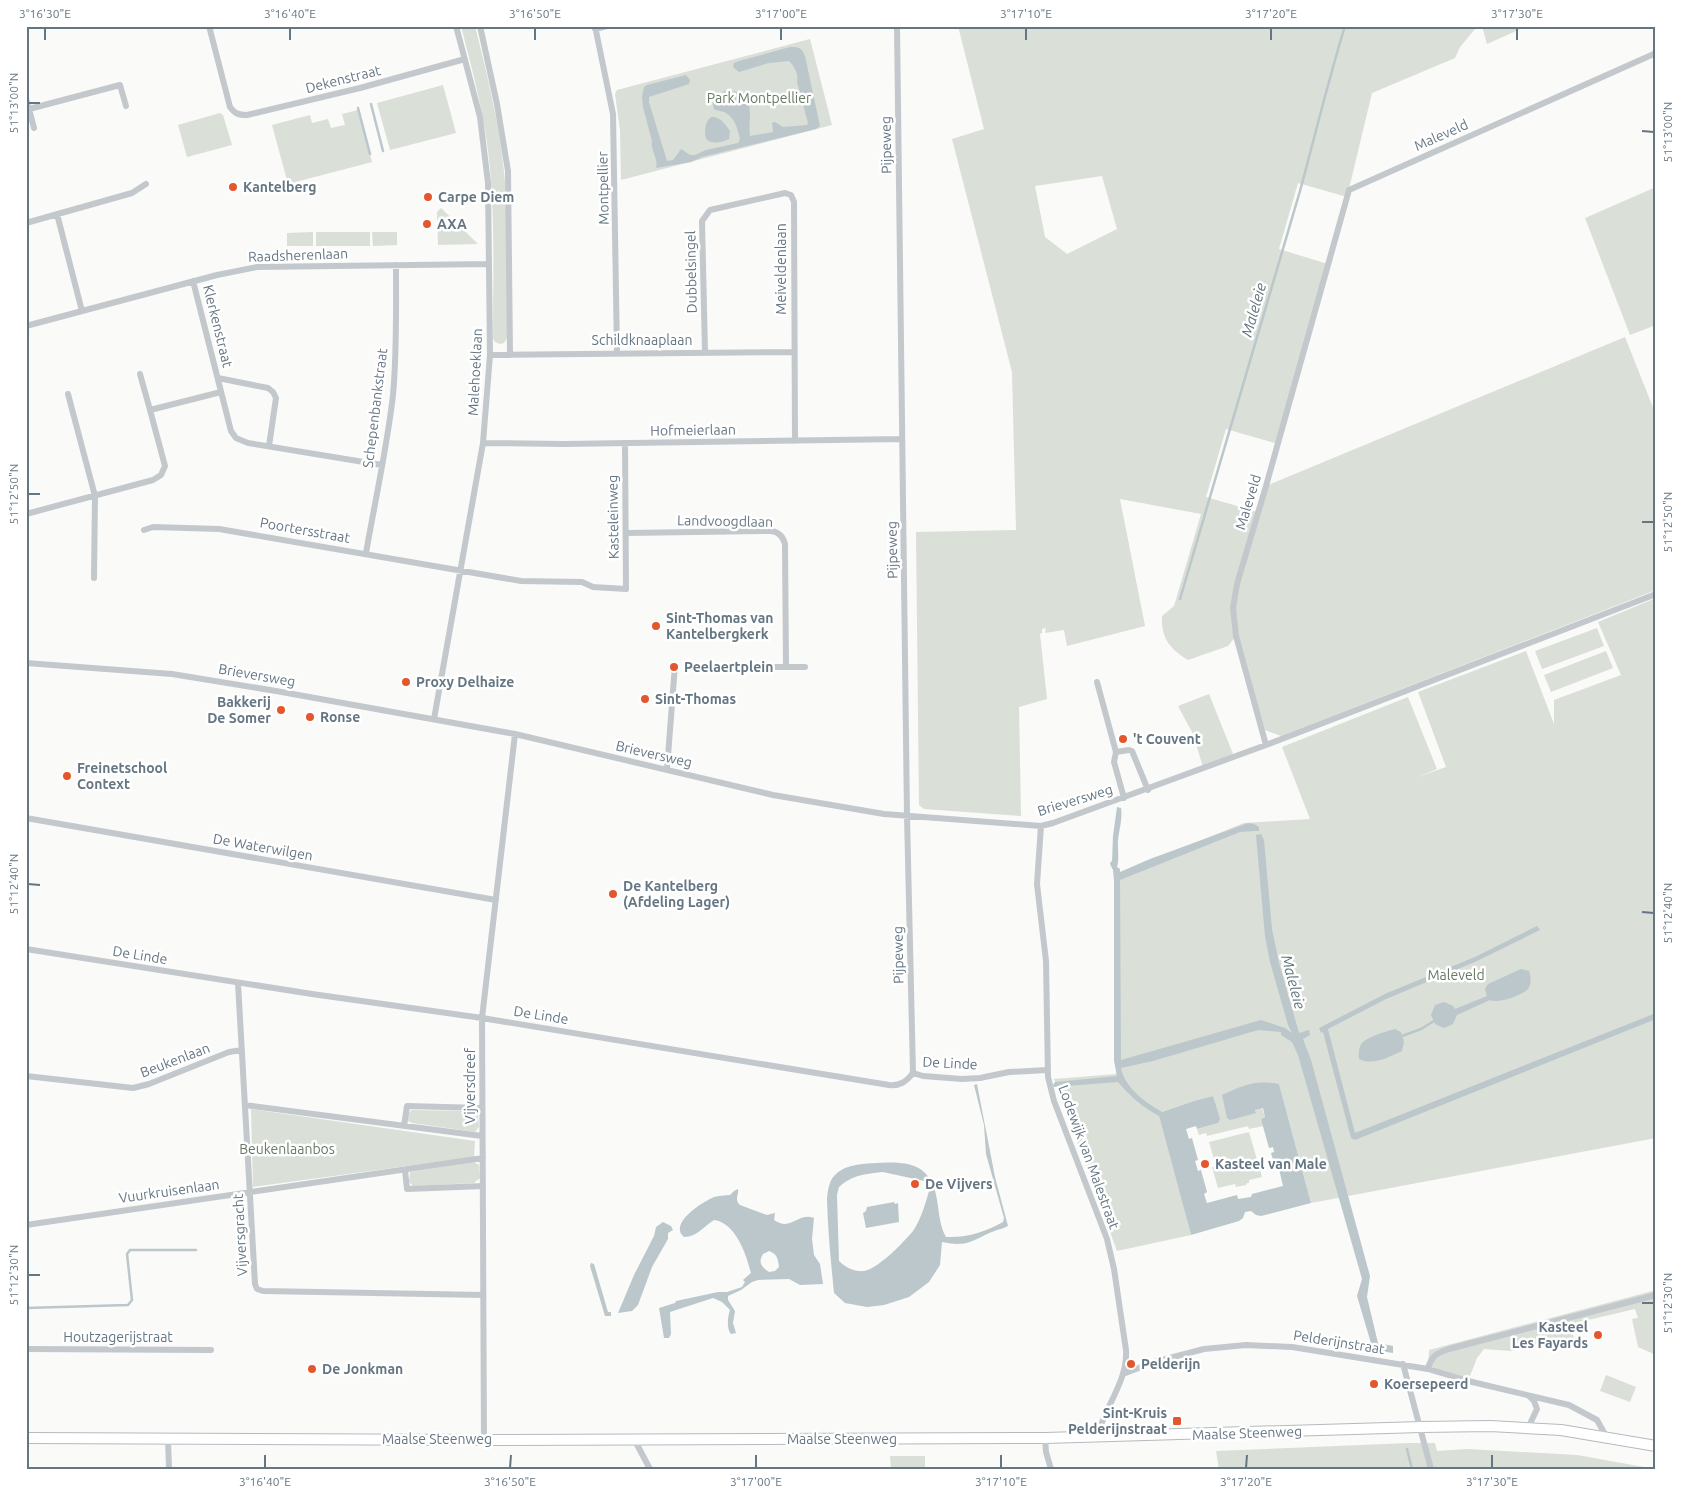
<svg xmlns="http://www.w3.org/2000/svg" width="1682" height="1495" font-family="Ubuntu,sans-serif">
  <style>
    .green { fill: #dadfd7; fill-rule: evenodd }
    .water { fill: #bbc7cb; fill-rule: evenodd }
    .lines { fill: none; stroke-linecap: round; stroke-linejoin: round }
    .stream { stroke: #bbc7cb; stroke-width: 2.5 }
    .primary-casing { stroke: #b5babe; stroke-width: 12 }
    .street { stroke: #c3c8cc; stroke-width: 6 }
    .primary { stroke: #fff; stroke-width: 10 }
    .ticks { fill: none; stroke: #657683; stroke-width: 2 }
    .poi-dot { fill: #e4572e; stroke: #fff; stroke-width: 2 }
    .labels { text-anchor: middle; stroke-width: 5; stroke-linejoin: round; paint-order: stroke }
    .street-label { font-size: 14px; fill: #657683; stroke: #fff }
    .park-label { font-size: 14px; fill: #687a64; stroke: #fff }
    .poi-label { font-size: 14px; font-weight: bold; fill: #657683; stroke: #fff; text-anchor: start }
    .water-label { font-size: 15px; font-style: italic; fill: #60757c; stroke: #fff }
    .neatline { fill: none; stroke: #657683; stroke-width: 2 }
    .ticks-label { font-size: 12px; text-anchor: middle; fill: #657683 }
  </style>
  <rect width="100%" height="100%" fill="#fafaf8"/>
  <!-- green -->
  <path class="green" d="M461 26H475C487 74 499 122 504 171 510 226 507 283 507 338L504 343 500 344 495 342 493 338C493 282 495 225 490 169 486 120 473 73 461 26Z
    M958 26H1474L1475 29 1460 47 1455 58 1372 93 1347 197 1298 183 1279 249 1328 264 1278 444 1226 429 1206 497 1258 512 1266 486 1625 337 1656 415V590L1281 736 1265 730 1236 636 1228 646 1188 660C1170 649 1161 638 1162 616L1174 606 1201 514 1120 499 1145 626 1067 646 1064 630 1045 633 1046 628 1042 629V633L1040 634 1047 699 1019 707 1021 816 924 809 919 805 916 532 1016 530 1012 372 952 139 984 129ZM1102 176 1117 229 1067 254 1045 237 1035 186Z
    M1482 26H1527L1487 44Z
    M810 39 832 125 621 180 620 130 615 94 617 90Z
    M443 85 456 133 390 150 377 103Z
    M358 110 372 162 288 184 272 125 310 115 312 123 328 119 331 128 345 125 342 114Z
    M220 113 223 115 232 145 187 157 178 125Z
    M1656 187V325L1630 335 1585 218Z
    M441 208 478 244 438 245 437 212Z
    M313 232V246H287V233Z
    M316 232H370V246H316Z
    M372 232H397V245L373 246Z
    M1656 598V1138L1311 1203 1279 1084 1241 1086 1256 1113 1255 1110 1262 1108 1265 1117 1261 1119 1264 1126 1249 1129 1248 1126 1207 1136 1206 1133 1199 1135 1197 1129 1218 1123 1213 1096 1194 1101 1162 1112 1159 1116 1191 1235 1117 1251 1054 1079 1116 1074 1117 874 1244 823 1310 819 1282 747 1408 697 1437 769 1418 777 1446 767 1418 692 1526 651 1554 724V700L1621 675 1598 622Z
    M1597 628 1604 646 1542 669 1535 651Z
    M1606 651 1613 668 1551 692 1544 675Z
    M1209 694 1233 754 1203 767 1193 734 1178 706Z
    M251 1109 475 1141 474 1157 253 1187Z
    M412 1110 474 1111 478 1114 479 1127 475 1132 412 1123 408 1121V1113Z
    M1249 1132 1262 1177 1249 1180V1183H1247L1246 1185 1236 1187 1235 1184 1218 1188 1212 1167 1216 1166 1209 1142Z
    M474 1162 479 1165 480 1178 474 1183 413 1186 409 1182 410 1172Z
    M1656 1290V1355L1638 1347 1632 1319 1638 1318 1635 1309 1571 1324 1574 1340 1569 1345 1536 1346 1511 1351 1484 1349 1477 1358 1468 1381 1428 1369 1429 1350Z
    M1606 1375 1636 1387 1630 1402 1600 1391Z
    M1410 1443H1435L1437 1451 1467 1449 1577 1455 1655 1469H1219L1216 1451Z
    M890 1456H925V1469H891Z"/>
  <!-- water -->
  <path class="water" d="M790 47C799 47 801 47 805 56L820 126 816 129 702 157 691 162 656 168C659 159 650 150 652 141L643 107 642 97 644 87 647 85 686 75 690 80 689 84 649 97V102L667 161 673 160 681 149 690 155H695L706 150 738 143 740 139C738 130 735 118 726 113 723 111 717 111 714 109L713 103 724 91C760 89 747 116 750 136L773 132 772 123 775 122 783 127 807 125 808 123 797 82C799 74 794 66 789 61L769 63 739 72 733 67 734 63 739 61Z
    M711 117C720 116 725 124 730 131L729 139C722 142 712 145 706 139 704 131 705 122 711 117Z
    M1117 807 1121 808C1123 822 1117 835 1118 847 1118 854 1119 860 1117 867L1120 869V872L1150 859 1248 823 1254 824 1259 827V831C1253 831 1247 831 1240 832L1120 880 1121 1060 1261 1020 1285 1028 1292 1033 1288 1025 1270 962 1265 936 1256 835 1261 834 1264 840 1272 929 1279 963 1299 1033 1309 1030 1310 1035 1303 1039 1311 1060 1370 1276 1367 1297 1378 1343 1393 1346V1353L1373 1350 1357 1296 1362 1279 1298 1055 1292 1042 1281 1035V1032L1258 1030 1153 1061 1121 1068C1125 1088 1145 1102 1162 1112L1194 1101 1213 1096 1220 1119 1218 1123 1197 1129 1196 1126 1186 1129 1189 1139 1192 1138 1198 1160 1195 1161 1198 1171 1201 1170 1207 1192 1204 1194 1207 1203 1237 1195 1238 1199 1251 1197 1252 1194 1283 1186 1279 1169 1276 1170 1271 1153 1274 1152 1273 1147 1269 1148 1261 1119 1265 1117 1263 1108 1255 1110 1256 1113 1230 1120 1227 1118 1222 1095C1244 1085 1255 1080 1279 1084L1311 1203 1261 1216 1256 1215 1251 1211 1245 1212 1243 1218 1239 1221 1191 1235 1159 1116C1142 1107 1130 1096 1118 1082L1054 1087 1053 1085 1055 1082 1117 1076 1114 1061V881L1113 870 1110 864 1111 861 1112 862 1113 836Z
    M1537 926 1540 930 1477 961 1386 999 1328 1029 1355 1133 1656 1013V1019L1355 1140 1351 1138 1323 1032 1321 1033 1319 1028 1387 993 1475 957Z
    M1521 969 1529 971C1531 977 1532 985 1527 990 1520 996 1498 1004 1490 1000L1457 1015 1453 1024 1444 1028 1435 1024 1431 1015 1435 1005 1444 1002 1453 1006 1455 1009 1487 996 1485 989 1488 984Z
    M1395 1029 1401 1032 1404 1042 1402 1051C1388 1057 1374 1066 1359 1059 1359 1053 1358 1048 1362 1043 1367 1037 1387 1031 1395 1029Z
    M977 1084 995 1177 1008 1226C1004 1228 1001 1229 997 1230 973 1239 970 1248 942 1242L940 1265 929 1282 909 1297 884 1305 867 1307 845 1303 834 1293C831 1263 828 1232 827 1201 827 1194 829 1181 834 1176 845 1164 862 1164 877 1163 892 1162 914 1161 925 1173 942 1190 935 1218 946 1237 967 1238 985 1232 1003 1222L1004 1218 986 1154 984 1125 974 1085ZM883 1172 924 1181 929 1191C925 1205 921 1219 913 1231 904 1242 878 1269 864 1271 855 1272 846 1268 839 1261L837 1195 839 1187C852 1175 865 1174 883 1172Z
    M738 1189C739 1195 734 1200 740 1205L767 1215 775 1213 774 1220C791 1232 798 1212 814 1218L812 1239 814 1255 820 1264 823 1284 800 1285 789 1279 758 1280 752 1282 741 1290 728 1296V1300L735 1311 733 1323 736 1333 731 1334C726 1328 728 1316 730 1310L722 1302 713 1298 670 1312 671 1334 669 1338H664L659 1308 675 1303 676 1301 718 1292H727L742 1287 745 1282 743 1280 751 1273C746 1254 736 1223 714 1220 704 1226 697 1237 684 1237 668 1224 702 1202 714 1197 719 1196 725 1195 730 1195L734 1191ZM769 1251C777 1254 778 1258 779 1267L775 1271 769 1272C761 1267 758 1262 763 1254Z
    M894 1202 895 1204 898 1203 899 1222 866 1228 863 1213 866 1211 867 1207Z
    M663 1222 671 1226 673 1230 668 1233V1239L652 1267 638 1305 632 1311 618 1313 634 1275 654 1236 656 1227Z
    M591 1263 594 1264 608 1312H611V1316H605L590 1266Z"/>
  <g class="lines">
    <!-- stream -->
    <path class="stream" d="M371 104 383 151
      M358 108 370 154
      M1180 599C1221 463 1261 327 1300 191 1315 136 1328 81 1345 26
      M1402 1036 1421 1029 1434 1021
      M26 1308 128 1305 132 1300 127 1254 130 1250H196
      M1407 1449 1412 1469"/>
    <!-- primary casing -->
    <g class="primary-casing">
      <path id="primary" d="M26 1438 484 1440 1045 1438 1421 1427 1490 1426 1561 1430 1656 1446"/>
    </g>
    <!-- street -->
    <path class="street" d="M117 26H122
      M209 26 230 107C235 114 239 115 247 115L360 88 465 59
      M480 26 497 104 508 171 510 355
      M595 26 613 114 617 352
      M897 26 907 816 913 1073
      M595 29 607 26
      M26 99 29 109
      M34 128 29 109 120 85 126 106
      M57 214 82 311
      M26 223 132 193 146 184
      M193 281 231 431 236 438 248 443 382 465
      M26 326 217 275 257 267 489 264
      M705 352 702 221 710 210 785 193 791 195 794 202 795 441
      M490 355 794 352
      M140 374 150 410
      M218 378 268 388 273 392 276 398 269 446
      M68 394 95 496 94 578
      M483 443 564 444 902 439
      M26 514 153 480 161 475 165 466 150 410 221 392
      M144 530 153 527 219 529 521 581 582 582 593 587 626 589 625 443
      M626 533 771 531C779 532 783 536 785 544L786 667H754
      M366 553C375 501 387 448 393 395 397 352 396 308 396 265
      M26 663 172 674 276 691 515 734 773 795 884 814 1041 826 1053 823 1266 745 1656 594
      M786 667H805
      M1097 682 1116 752
      M434 719 483 443 490 355 488 183 480 117 456 26
      M1266 745 1236 636 1233 608 1237 584 1266 486 1349 190 1656 53
      M667 769 675 665
      M1124 798 1114 762 1116 752 1129 750 1132 751 1148 790
      M26 818 496 900
      M1041 826 1037 884 1046 961 1048 1077 1054 1101 1107 1239 1114 1269 1126 1350C1128 1381 1104 1408 1097 1437
      M26 949 312 994 482 1018 889 1085C900 1086 906 1082 913 1073
      M238 983 255 1284 257 1289 263 1291 483 1295
      M913 1073 923 1076 962 1079 980 1078 1009 1072 1047 1070
      M26 1076 133 1088 149 1084 229 1052 242 1050
      M245 1105 482 1136
      M404 1126 407 1106 482 1108
      M405 1170 407 1189 483 1186
      M26 1225 483 1158
      M26 1349 211 1350
      M1403 1364 1431 1469
      M1428 1369C1431 1356 1437 1353 1449 1349L1656 1295
      M1123 1374 1154 1362 1204 1349 1246 1345 1292 1347 1428 1369 1468 1381 1569 1405 1597 1420 1606 1436
      M1528 1428 1537 1409 1534 1401 1529 1396
      M1045 1438 1046 1452 1051 1469
      M168 1439 169 1469
      M634 1439 650 1469
      M484 1440 482 1018 515 734"/>
    <!-- primary -->
    <use href="#primary" class="primary"/>
  </g>
  <!-- ticks -->
  <path class="ticks" d="M45 40V28M290 40V28M535 40V28M781 40V28M1026 40V28M1271 40V28M1517 40V28M28 103H40M1642 131 1654 132M28 494H40M1642 522H1654M28 884 40 885M1642 912 1654 913M28 1275H40M1642 1303H1654M265 1468V1455M510 1468 511 1455M756 1468V1455M1001 1468V1455M1246 1468 1247 1455M1492 1468V1455"/>
  <!-- markers -->
  <g class="poi-dot">
    <circle cx="233" cy="187" r="5"/>
    <circle cx="428" cy="197" r="5"/>
    <circle cx="427" cy="224" r="5"/>
    <circle cx="656" cy="626" r="5"/>
    <circle cx="674" cy="667" r="5"/>
    <circle cx="406" cy="682" r="5"/>
    <circle cx="645" cy="699" r="5"/>
    <circle cx="281" cy="710" r="5"/>
    <circle cx="310" cy="717" r="5"/>
    <circle cx="1123" cy="739" r="5"/>
    <circle cx="67" cy="776" r="5"/>
    <circle cx="613" cy="894" r="5"/>
    <circle cx="1205" cy="1164" r="5"/>
    <circle cx="915" cy="1184" r="5"/>
    <circle cx="1598" cy="1335" r="5"/>
    <circle cx="1131" cy="1364" r="5"/>
    <circle cx="312" cy="1369" r="5"/>
    <circle cx="1374" cy="1384" r="5"/>
    <rect x="1172" y="1416" width="10" height="10" rx="2.5"/>
  </g>
  <g class="labels">
    <!-- street labels -->
    <g class="street-label">
      <text transform="translate(343 79) rotate(-14)" y="5">Dekenstraat</text>
      <text transform="translate(1441 135) rotate(-24)" y="5">Maleveld</text>
      <text transform="translate(886 145) rotate(-91)" y="5">Pijpeweg</text>
      <text transform="translate(603 188) rotate(-91)" y="5">Montpellier</text>
      <text transform="translate(298 255) rotate(-2)" y="5">Raadsherenlaan</text>
      <text transform="translate(781 269) rotate(-90)" y="5">Meiveldenlaan</text>
      <text transform="translate(691 272) rotate(-91)" y="5">Dubbelsingel</text>
      <text transform="translate(218 326) rotate(76)" y="5">Klerkenstraat</text>
      <text x="642" y="345">Schildknaaplaan</text>
      <text transform="translate(475 372) rotate(-87)" y="5">Malehoeklaan</text>
      <text transform="translate(375 408) rotate(-83)" y="5">Schepenbankstraat</text>
      <text transform="translate(693 430) rotate(-1)" y="5">Hofmeierlaan</text>
      <text transform="translate(1248 502) rotate(-73)" y="5">Maleveld</text>
      <text transform="translate(613 517) rotate(-91)" y="5">Kasteleinweg</text>
      <text transform="translate(725 521) rotate(1)" y="5">Landvoogdlaan</text>
      <text transform="translate(305 530) rotate(10)" y="5">Poortersstraat</text>
      <text transform="translate(892 550) rotate(-91)" y="5">Pijpeweg</text>
      <text transform="translate(257 675) rotate(10)" y="5">Brieversweg</text>
      <text transform="translate(654 754) rotate(13)" y="5">Brieversweg</text>
      <text transform="translate(1075 800) rotate(-17)" y="5">Brieversweg</text>
      <text transform="translate(263 847) rotate(10)" y="5">De Waterwilgen</text>
      <text transform="translate(140 955) rotate(9)" y="5">De Linde</text>
      <text transform="translate(898 955) rotate(-91)" y="5">Pijpeweg</text>
      <text transform="translate(541 1015) rotate(9)" y="5">De Linde</text>
      <text transform="translate(175 1060) rotate(-21)" y="5">Beukenlaan</text>
      <text transform="translate(950 1063) rotate(3)" y="5">De Linde</text>
      <text transform="translate(470 1086) rotate(-90)" y="5">Vijversdreef</text>
      <text transform="translate(1089 1157) rotate(70)" y="5">Lodewijk van Malestraat</text>
      <text transform="translate(169 1191) rotate(-8)" y="5">Vuurkruisenlaan</text>
      <text transform="translate(240 1235) rotate(-93)" y="5">Vijversgracht</text>
      <text x="118" y="1342">Houtzagerijstraat</text>
      <text transform="translate(1339 1342) rotate(9)" y="5">Pelderijnstraat</text>
      <text transform="translate(1247 1433) rotate(-2)" y="5">Maalse Steenweg</text>
      <text x="437" y="1444">Maalse Steenweg</text>
      <text x="842" y="1444">Maalse Steenweg</text>
    </g>
    <!-- park labels -->
    <g class="park-label">
      <text x="759" y="103">Park Montpellier</text>
      <text x="1456" y="980">Maleveld</text>
      <text x="287" y="1154">Beukenlaanbos</text>
    </g>
    <!-- poi labels -->
    <g class="poi-label">
      <text x="243" y="192">Kantelberg</text>
      <text x="438" y="202">Carpe Diem</text>
      <text x="437" y="229">AXA</text>
      <text x="666" y="623">Sint-Thomas van<tspan x="666" dy="16">Kantelbergkerk</tspan></text>
      <text x="684" y="672">Peelaertplein</text>
      <text x="416" y="687">Proxy Delhaize</text>
      <text x="655" y="704">Sint-Thomas</text>
      <text x="271" y="707" text-anchor="end">Bakkerij<tspan x="271" dy="16">De Somer</tspan></text>
      <text x="320" y="722">Ronse</text>
      <text x="1133" y="744">'t Couvent</text>
      <text x="77" y="773">Freinetschool<tspan x="77" dy="16">Context</tspan></text>
      <text x="623" y="891">De Kantelberg<tspan x="623" dy="16">(Afdeling Lager)</tspan></text>
      <text x="1215" y="1169">Kasteel van Male</text>
      <text x="925" y="1189">De Vijvers</text>
      <text x="1588" y="1332" text-anchor="end">Kasteel<tspan x="1588" dy="16">Les Fayards</tspan></text>
      <text x="1141" y="1369">Pelderijn</text>
      <text x="322" y="1374">De Jonkman</text>
      <text x="1384" y="1389">Koersepeerd</text>
      <text x="1167" y="1418" text-anchor="end">Sint-Kruis<tspan x="1167" dy="16">Pelderijnstraat</tspan></text>
    </g>
    <!-- water labels -->
    <g class="water-label">
      <text transform="translate(1254 310) rotate(-74)" y="5">Maleleie</text>
      <text transform="translate(1293 982) rotate(75)" y="5">Maleleie</text>
    </g>
  </g>
  <!-- border -->
  <rect width="1682" height="1495" fill="none" stroke="#ffffff" stroke-width="55"/>
  <rect x="28" y="28" width="1626" height="1440" class="neatline"/>
  <g class="ticks-label">
    <text x="45" y="18">3°16'30"E</text>
    <text x="290" y="18">3°16'40"E</text>
    <text x="535" y="18">3°16'50"E</text>
    <text x="781" y="18">3°17'00"E</text>
    <text x="1026" y="18">3°17'10"E</text>
    <text x="1271" y="18">3°17'20"E</text>
    <text x="1517" y="18">3°17'30"E</text>
    <text transform="translate(14 103) rotate(-90)" y="4">51°13'00"N</text>
    <text transform="translate(1668 132) rotate(-90)" y="4">51°13'00"N</text>
    <text transform="translate(14 494) rotate(-90)" y="4">51°12'50"N</text>
    <text transform="translate(1668 522) rotate(-90)" y="4">51°12'50"N</text>
    <text transform="translate(14 884) rotate(-90)" y="4">51°12'40"N</text>
    <text transform="translate(1668 913) rotate(-90)" y="4">51°12'40"N</text>
    <text transform="translate(14 1275) rotate(-90)" y="4">51°12'30"N</text>
    <text transform="translate(1668 1303) rotate(-90)" y="4">51°12'30"N</text>
    <text x="265" y="1486">3°16'40"E</text>
    <text x="510" y="1486">3°16'50"E</text>
    <text x="756" y="1486">3°17'00"E</text>
    <text x="1001" y="1486">3°17'10"E</text>
    <text x="1246" y="1486">3°17'20"E</text>
    <text x="1492" y="1486">3°17'30"E</text>
  </g>
</svg>
